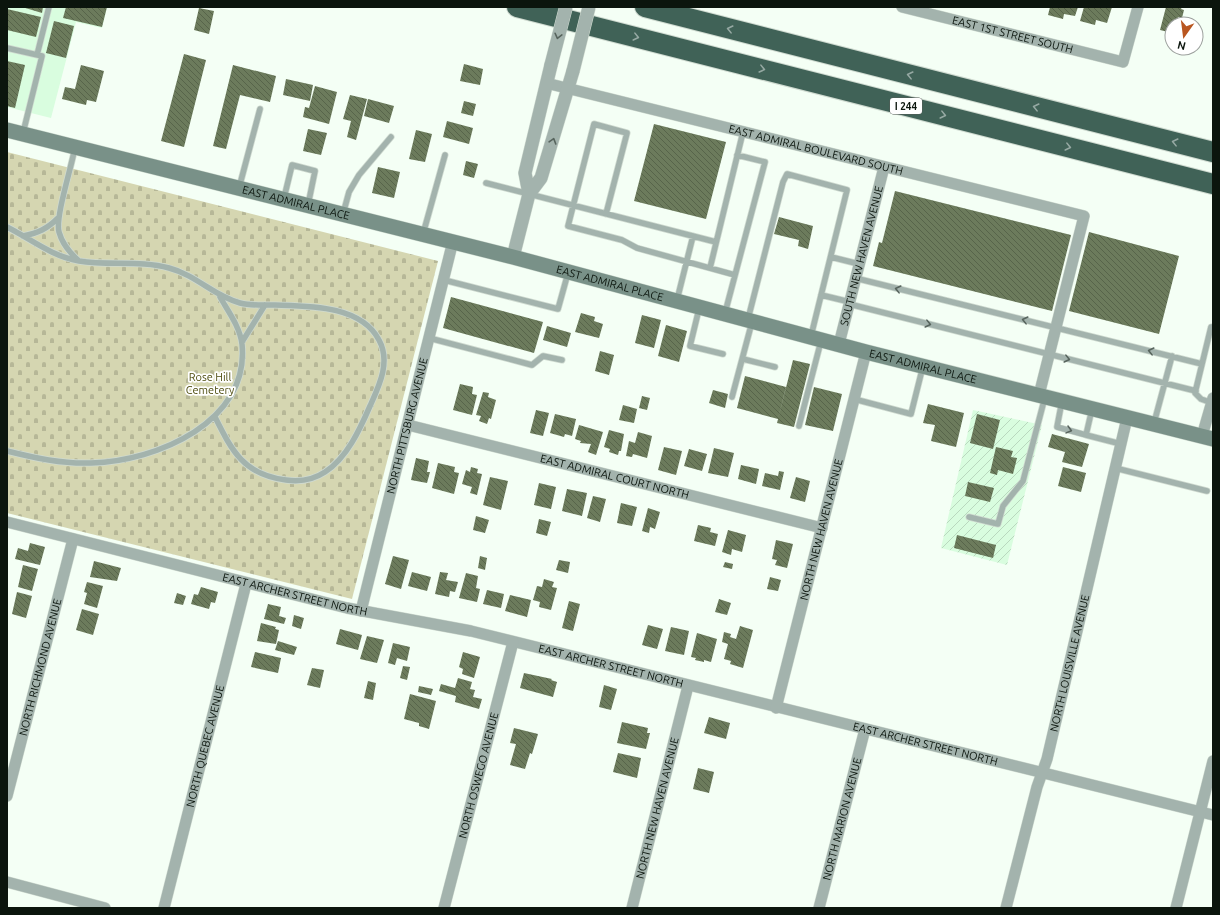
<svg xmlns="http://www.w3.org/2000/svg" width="1220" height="915" font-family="Ubuntu,sans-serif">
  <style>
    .built { fill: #d9fddf }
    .industrial { fill: url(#industrial-furrows) }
    .cemetery { fill: url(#cemetery-stones) }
    .building { fill: url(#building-back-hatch) }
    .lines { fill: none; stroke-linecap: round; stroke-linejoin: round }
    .service-casing { stroke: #cfdad0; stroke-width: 7 }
    .minor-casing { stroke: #cfdad0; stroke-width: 12 }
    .tertiary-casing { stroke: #cfdad0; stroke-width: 14 }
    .secondary-casing { stroke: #cfdad0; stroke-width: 16 }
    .motorway-casing { stroke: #cfdad0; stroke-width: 22 }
    .service { stroke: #a3b3ad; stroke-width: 5.5 }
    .minor { stroke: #a3b3ad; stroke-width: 11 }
    .tertiary { stroke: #a3b3ad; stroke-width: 13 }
    .secondary { stroke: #799188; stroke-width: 15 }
    .motorway { stroke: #406257; stroke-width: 20 }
    .tertiary-bridge-casing { stroke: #cfdad0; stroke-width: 14; stroke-linecap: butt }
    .tertiary-bridge { stroke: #a3b3ad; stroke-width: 13 }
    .oneway { stroke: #96a9a3 }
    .oneway2 { stroke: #57645d }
    .labels { text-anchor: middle; stroke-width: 3.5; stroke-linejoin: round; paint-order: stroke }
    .shield { fill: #fff; stroke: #545b56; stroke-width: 1 }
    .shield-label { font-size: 10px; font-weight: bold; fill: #0b150d }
    .street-label { font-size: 11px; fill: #0b150d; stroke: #fff }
    .park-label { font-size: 11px; fill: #4c4b0d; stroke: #fff }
  </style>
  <defs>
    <pattern id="industrial-furrows" width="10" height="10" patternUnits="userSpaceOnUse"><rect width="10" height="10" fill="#d9fddf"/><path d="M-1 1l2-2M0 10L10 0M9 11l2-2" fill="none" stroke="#b9d8be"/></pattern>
    <pattern id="cemetery-stones" width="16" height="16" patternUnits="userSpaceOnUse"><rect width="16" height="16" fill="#d5d6b1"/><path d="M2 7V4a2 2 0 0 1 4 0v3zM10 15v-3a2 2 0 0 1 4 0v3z" fill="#b6b797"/></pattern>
    <pattern id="building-back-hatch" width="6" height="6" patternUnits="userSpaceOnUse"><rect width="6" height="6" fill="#6c7b5c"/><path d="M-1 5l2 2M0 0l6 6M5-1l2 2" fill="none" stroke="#57644a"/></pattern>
  </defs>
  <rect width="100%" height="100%" fill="#f4fff5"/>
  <!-- built -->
  <path class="built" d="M7 7H107L102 28 76 22 51 118 7 107Z"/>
  <!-- industrial -->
  <path class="industrial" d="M973 410 1042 425 1007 565 941 548Z"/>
  <!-- cemetery -->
  <path class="cemetery" d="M7 152 438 261 352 599 7 513Z"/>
  <!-- building -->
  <path class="building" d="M22 7H43L42 13Z
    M66 7H107L102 27 63 18Z
    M1050 7H1078L1075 16 1064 14 1063 19 1048 15Z
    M1084 7H1112L1107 23 1096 20 1095 25 1080 21Z
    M1166 7H1182L1181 9 1184 10 1182 18 1178 17 1176 24H1172V33L1160 30Z
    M199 8 214 11 209 34 194 30Z
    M7 9 41 17 36 37 7 30Z
    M54 21 74 26 66 58 46 53Z
    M184 54 206 60 184 147 161 141Z
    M7 61 25 65 15 108 7 106Z
    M464 64 483 69 480 85 460 81Z
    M81 65 104 71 96 102 87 100 86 105 62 99 65 87 75 89Z
    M233 65 276 76 270 102 240 95 226 149 213 146Z
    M286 79 313 85 310 101 283 95Z
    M315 86 337 92 329 124 303 117 305 107 309 108Z
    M350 95 367 99 356 140 347 137 351 121 343 119Z
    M368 99 394 106 389 123 364 116Z
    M464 101 476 104 473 116 461 113Z
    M447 121 473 128 469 144 443 137Z
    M654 124 726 142 706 219 634 201Z
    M308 129 327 133 321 155 303 151Z
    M416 130 432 134 425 162 409 159Z
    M466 161 478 164 474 178 463 175Z
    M378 167 400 172 394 198 372 193Z
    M895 191 1071 235 1052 311 873 266 879 242 882 243Z
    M779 217 813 226 808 249 798 246 799 240 774 234Z
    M1089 232 1179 256 1159 334 1069 311Z
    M451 297 543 322 534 353 443 328Z
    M581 313 595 317 594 321 603 324 599 338 575 332Z
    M642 315 661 320 654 348 635 343Z
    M666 325 687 331 679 362 658 356Z
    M547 326 571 333 567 347 543 340Z
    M600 351 614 355 609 375 595 371Z
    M793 360 810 364 794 427 777 423Z
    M745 376 786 387 778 419 737 408Z
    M460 384 473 387 472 394 477 395 472 415 453 410Z
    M814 387 842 394 833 431 805 425Z
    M713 390 728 394 725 408 709 403Z
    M483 392 489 393 488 397 496 400 491 419 489 418 487 424 479 421 481 416 476 415Z
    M642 396 650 398 647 410 639 408Z
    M928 404 964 413 956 447 931 441 935 425 923 423Z
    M623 405 637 409 634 423 619 420Z
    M536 410 549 413 543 436 530 433Z
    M555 414 576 419 572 436 565 434 564 437 550 433Z
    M977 414 1000 420 993 449 970 443Z
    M579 425 603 432 596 455 588 452 591 444 580 443 581 441 575 439Z
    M609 430 624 434 621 451H619L618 455 609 452 610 449 604 447Z
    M638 432 652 436 647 458 633 454 632 457 626 456 629 441 635 443Z
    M1052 434 1089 444 1082 467 1062 462 1065 452 1048 447Z
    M664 447 682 451 676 475 658 470Z
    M996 447 1013 451 1011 457 1017 458 1013 474 998 470 997 475 990 473Z
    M714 448 734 453 728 477 708 473Z
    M689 449 707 454 702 471 684 466Z
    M416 458 429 461 427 472H430L427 483 411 480Z
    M438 463 455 467 454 472 459 473 454 494 432 488Z
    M741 465 759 469 756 484 738 479Z
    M471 467 478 469 477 473 482 474 477 495 470 493 472 487 462 484 466 470 470 472Z
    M1063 467 1086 473 1081 492 1058 486Z
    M779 471 784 472 780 490 762 486 765 473 778 476Z
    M490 477 508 481 501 510 483 505Z
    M796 477 810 481 805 502 790 498Z
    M968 482 994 488 990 502 965 496Z
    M539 483 556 487 551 509 534 505Z
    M567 489 587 493 582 516 562 511Z
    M593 496 606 499 600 522 587 518Z
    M621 503 637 507 632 526 617 523Z
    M648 508 660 512 655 529 650 527 649 533 642 531Z
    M476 516 489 520 485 533 473 530Z
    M539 519 551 522 547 536 536 533Z
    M698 525 711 528 710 532 718 534 715 546 694 541Z
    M728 530 746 535 742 552 732 549 731 555 722 552Z
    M957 535 996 545 993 558 954 548Z
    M776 540 793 544 787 568 775 565 777 560 772 559Z
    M30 543 45 547 40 565 15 559 18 548 28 551Z
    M393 556 409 560 401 589 385 584Z
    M480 556 487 558 485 570 478 568Z
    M559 560 570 562 568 573 556 570Z
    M94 561 121 568 117 581 90 577Z
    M725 562 733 564 732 569 723 567Z
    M23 565 38 569 32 591 18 587Z
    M412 572 431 577 427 591 408 586Z
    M440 572 448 573 446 580 458 582 455 592 450 591 449 597 435 594Z
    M466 573 478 576 476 588 480 589 477 602 459 598Z
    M770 577 781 580 778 591 767 589Z
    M544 579 554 582 552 587 557 588 551 610 539 607 540 602 533 600 537 586 542 587Z
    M87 582 103 586 97 608 84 604 87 593 84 592Z
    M201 587 218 592 215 603 211 602 209 609 191 604 194 594 198 595Z
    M487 590 504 594 501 608 483 604Z
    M17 592 32 596 26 618 12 614Z
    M177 593 186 596 183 605 174 603Z
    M510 595 531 600 527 617 505 611Z
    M719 599 731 603 727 615 715 612Z
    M569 601 580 604 573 631 562 628Z
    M268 604 281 607 279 616 286 618 284 624 264 619Z
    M82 609 99 614 93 635 76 630Z
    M294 615 304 618 301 629 292 626Z
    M261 623 276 627 275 629 279 630 276 644 257 641Z
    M648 625 663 629 657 649 642 645Z
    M740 626 753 630 743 668 730 664 731 661 724 659 728 644 722 642 724 632 731 634 730 637 736 639Z
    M671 627 689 631 684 655 665 651Z
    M340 629 362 635 358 650 336 644Z
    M697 633 717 639 711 662 704 660V662L695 660 696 658 691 657Z
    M367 636 384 640 377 663 360 659Z
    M278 641 297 647 294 655 275 650Z
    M393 643 410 647 407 661 397 658 395 665 388 663Z
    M255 652 281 658 278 673 251 667Z
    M463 652 480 657 474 678 462 674 463 669 459 667Z
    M403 666 410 667 407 680 400 678Z
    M312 668 324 670 320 688 307 685Z
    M524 673 552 679 551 680 557 682 553 697 520 688Z
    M458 678 472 682 470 689 475 690 473 697 482 699 479 709 455 702 456 696 439 691 441 684 455 688Z
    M368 681 376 683 373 700 364 698Z
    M604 685 617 689 611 710 599 707Z
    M419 686 433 689 431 695 418 692Z
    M410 694 436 701 429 729 419 726V723L404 719Z
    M709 717 730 723 726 739 704 733Z
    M622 722 648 728 647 733H650L646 749 617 743Z
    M514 728 538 734 532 754 530 753 525 769 510 765 516 744 510 743Z
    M618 753 641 758 637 778 613 772Z
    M698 768 714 772 709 793 693 789Z"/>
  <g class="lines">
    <!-- service casing -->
    <g class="service-casing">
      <path id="service" d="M7 48 42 56 23 133
        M37 55 49 7
        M75 147C72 166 55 217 59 232 62 243 69 252 78 260
        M486 183 716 242
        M239 188 260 109
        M284 198 292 165 315 171 308 205
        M343 214 349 192 359 175 391 137
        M606 214 627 133 594 124 568 226 622 240 637 248 735 275
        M7 227C31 239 51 256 79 261 109 266 140 260 169 268 196 275 214 296 240 303 252 306 263 305 275 305 308 306 361 305 379 340 391 362 379 386 370 406 360 429 347 458 325 472 313 480 300 482 286 480 244 475 232 451 215 417
        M423 234 445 155
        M23 236C38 233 47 229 58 218
        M831 257 859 264
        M710 268 743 132
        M855 278 1202 364
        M444 280 558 309 568 273
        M821 295 850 302
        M677 300 693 236
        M849 304 1196 391
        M699 309 690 346 723 354
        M725 313 765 162 737 155
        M748 319 783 182 787 174 847 190 811 336
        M429 338 532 365 543 356 562 360
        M242 342 265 305
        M743 359 775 367
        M732 397 752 322
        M854 399 911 414 923 366
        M1062 401 1057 427 1086 435 1092 409
        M1212 403 1201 399 1195 393 1211 327H1213
        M1154 423 1172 356
        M799 426 821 341
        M1086 435 1121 444
        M7 451C35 458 62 464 91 463 157 461 250 422 242 344 240 327 228 311 220 297
        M1115 468 1207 491
        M969 517 998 524 1003 506 1023 481 1045 397"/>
    </g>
    <!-- minor casing -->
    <g class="minor-casing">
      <g id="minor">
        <path id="s1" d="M902 7 1123 62 1138 7"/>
        <path id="s2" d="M546 83 1084 216 1039 395"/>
        <path id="s3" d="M839 344 884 167"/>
        <path id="s4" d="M408 425 822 528"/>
        <path d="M1202 436 1213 398"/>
        <path id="s5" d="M7 522 347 608 471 631 1213 815"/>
        <path id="s6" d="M361 611 453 241"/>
        <path id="s7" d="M776 708 866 352"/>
        <path id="s8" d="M7 796 73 539"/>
        <path d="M7 882 105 908"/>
        <path id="s9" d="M164 908 246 584"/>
        <path id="s10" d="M444 908 513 642"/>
        <path id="s11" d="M632 908 688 686"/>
        <path id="s12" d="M819 908 865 729"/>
        <path id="s13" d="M1006 908 1037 787 1047 759 1127 418"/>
        <path d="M1176 908 1213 761"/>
      </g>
    </g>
    <!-- tertiary casing -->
    <g class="tertiary-casing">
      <path id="tertiary" d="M529 194 525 173 551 65
        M513 257 529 194 541 178 573 71"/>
    </g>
    <!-- secondary casing -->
    <g class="secondary-casing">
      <g id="secondary">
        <path id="s14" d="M7 130 513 257 866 352 1213 439"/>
      </g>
    </g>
    <!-- motorway casing -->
    <g class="motorway-casing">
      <path id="motorway" d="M517 7 1213 184
        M645 7 1213 152"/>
    </g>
    <!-- service -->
    <use href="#service" class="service"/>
    <!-- minor -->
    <use href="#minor" class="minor"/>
    <!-- tertiary -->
    <use href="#tertiary" class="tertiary"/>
    <!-- secondary -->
    <use href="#secondary" class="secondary"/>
    <!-- motorway -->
    <use href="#motorway" class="motorway"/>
    <!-- tertiary-bridge casing -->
    <g class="tertiary-bridge-casing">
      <path id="tertiary-bridge" d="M551 65 566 7
        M573 71 589 7"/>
    </g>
    <!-- tertiary-bridge -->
    <use href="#tertiary-bridge" class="tertiary-bridge"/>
  </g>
  <!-- one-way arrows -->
  <defs><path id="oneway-chevron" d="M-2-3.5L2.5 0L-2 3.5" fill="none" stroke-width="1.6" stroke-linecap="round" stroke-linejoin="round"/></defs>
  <g class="oneway">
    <use href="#oneway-chevron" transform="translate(730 29) rotate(-166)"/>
    <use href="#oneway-chevron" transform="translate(636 37) rotate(14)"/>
    <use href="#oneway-chevron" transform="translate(762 69) rotate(14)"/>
    <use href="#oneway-chevron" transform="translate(910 75) rotate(-166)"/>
    <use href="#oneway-chevron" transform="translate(1036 107) rotate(-166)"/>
    <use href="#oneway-chevron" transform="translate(943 115) rotate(14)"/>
    <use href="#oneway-chevron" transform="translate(1175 142) rotate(-166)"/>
    <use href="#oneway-chevron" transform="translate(1068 147) rotate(14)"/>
  </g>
  <g class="oneway2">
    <use href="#oneway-chevron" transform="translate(558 36) rotate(104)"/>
    <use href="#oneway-chevron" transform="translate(553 141) rotate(-73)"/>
    <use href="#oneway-chevron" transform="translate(898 289) rotate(-166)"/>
    <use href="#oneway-chevron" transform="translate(1025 320) rotate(-166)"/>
    <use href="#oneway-chevron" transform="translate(928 324) rotate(14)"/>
    <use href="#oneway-chevron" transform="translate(1151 351) rotate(-166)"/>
    <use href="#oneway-chevron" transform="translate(1067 359) rotate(14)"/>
    <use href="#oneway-chevron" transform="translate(1069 430) rotate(15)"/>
  </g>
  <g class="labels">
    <!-- shield labels -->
    <rect class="shield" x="890" y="98" width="32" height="16" rx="3"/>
    <g class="shield-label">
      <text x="906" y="110">I 244</text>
    </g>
    <!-- street labels -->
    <g class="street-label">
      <text dy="4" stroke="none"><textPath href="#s1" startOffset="114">EAST 1ST STREET SOUTH</textPath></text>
      <text dy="4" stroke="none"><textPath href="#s2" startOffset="278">EAST ADMIRAL BOULEVARD SOUTH</textPath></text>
      <text dy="4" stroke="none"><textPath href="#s14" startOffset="298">EAST ADMIRAL PLACE</textPath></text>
      <text dy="4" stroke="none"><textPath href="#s3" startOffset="91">SOUTH NEW HAVEN AVENUE</textPath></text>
      <text dy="4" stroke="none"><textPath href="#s14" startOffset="622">EAST ADMIRAL PLACE</textPath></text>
      <text dy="4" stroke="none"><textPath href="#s14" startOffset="946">EAST ADMIRAL PLACE</textPath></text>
      <text dy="4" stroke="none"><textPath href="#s6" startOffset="191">NORTH PITTSBURG AVENUE</textPath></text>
      <text dy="4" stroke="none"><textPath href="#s4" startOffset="213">EAST ADMIRAL COURT NORTH</textPath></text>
      <text dy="4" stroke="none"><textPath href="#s7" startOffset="184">NORTH NEW HAVEN AVENUE</textPath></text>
      <text dy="4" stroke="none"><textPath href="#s5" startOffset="297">EAST ARCHER STREET NORTH</textPath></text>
      <text dy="4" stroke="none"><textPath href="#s13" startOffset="253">NORTH LOUISVILLE AVENUE</textPath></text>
      <text dy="4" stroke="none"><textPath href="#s5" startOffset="621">EAST ARCHER STREET NORTH</textPath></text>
      <text dy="4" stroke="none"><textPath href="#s8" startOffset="133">NORTH RICHMOND AVENUE</textPath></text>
      <text dy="4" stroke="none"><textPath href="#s5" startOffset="945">EAST ARCHER STREET NORTH</textPath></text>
      <text dy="4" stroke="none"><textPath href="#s9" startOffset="167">NORTH QUEBEC AVENUE</textPath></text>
      <text dy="4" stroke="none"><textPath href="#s10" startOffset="137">NORTH OSWEGO AVENUE</textPath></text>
      <text dy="4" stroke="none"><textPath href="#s11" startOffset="103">NORTH NEW HAVEN AVENUE</textPath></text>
      <text dy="4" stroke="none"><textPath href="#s12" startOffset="92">NORTH MARION AVENUE</textPath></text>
    </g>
    <!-- park labels -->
    <g class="park-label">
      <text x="210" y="381">Rose Hill<tspan x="210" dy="13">Cemetery</tspan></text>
    </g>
  </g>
  <!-- border -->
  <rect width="1220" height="915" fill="none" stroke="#0b150d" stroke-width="16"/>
  <!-- north arrow -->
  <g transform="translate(1184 36) rotate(194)"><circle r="19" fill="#ffffff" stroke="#9da19e"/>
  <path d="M0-3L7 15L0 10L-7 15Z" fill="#b95620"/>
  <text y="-6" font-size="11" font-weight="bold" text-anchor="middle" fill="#0b150d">N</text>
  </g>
</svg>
